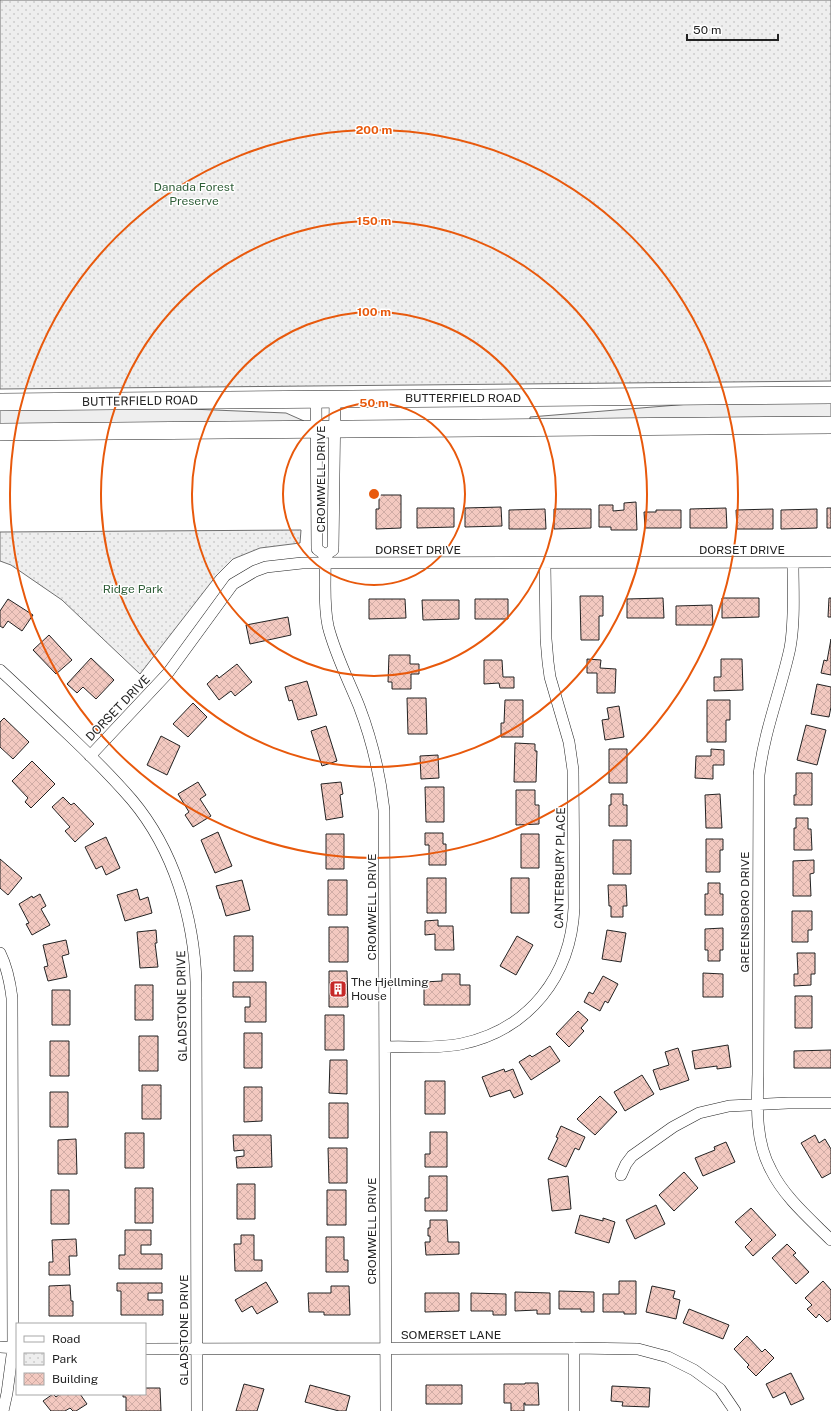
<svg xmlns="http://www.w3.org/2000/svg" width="831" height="1411" font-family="'Public Sans',sans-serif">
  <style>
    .grass { fill: #eee; stroke: #6f6f6f }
    .park { fill: url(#park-dots); stroke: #6f6f6f }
    .building { fill: url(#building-cross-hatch); stroke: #222 }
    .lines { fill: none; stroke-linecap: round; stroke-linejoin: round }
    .street-casing { stroke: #222; stroke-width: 12 }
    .primary-casing { stroke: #222; stroke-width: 18 }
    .street { stroke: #fff; stroke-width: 11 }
    .primary { stroke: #fff; stroke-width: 17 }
    .ring { fill: none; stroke: #e8590c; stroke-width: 2 }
    .labels { text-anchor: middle; stroke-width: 3; stroke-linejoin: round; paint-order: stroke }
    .park-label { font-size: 12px; fill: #2f5e38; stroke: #fff }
    .street-label { font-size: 12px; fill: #222; stroke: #fff }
    .poi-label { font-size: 12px; fill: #222; stroke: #fff; text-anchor: start }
    .centre { fill: #e8590c; stroke: #fff; stroke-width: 2 }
    .ring-label { font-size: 12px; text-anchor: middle; font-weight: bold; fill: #e8590c; stroke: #fff; stroke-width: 3; stroke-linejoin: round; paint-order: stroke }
  </style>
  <defs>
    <pattern id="park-dots" width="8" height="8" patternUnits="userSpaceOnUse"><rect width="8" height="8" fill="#eee"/><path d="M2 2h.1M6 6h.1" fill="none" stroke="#ccc" stroke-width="1.8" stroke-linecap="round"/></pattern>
    <pattern id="building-cross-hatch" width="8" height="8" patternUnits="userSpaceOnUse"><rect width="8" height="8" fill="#f3c9c0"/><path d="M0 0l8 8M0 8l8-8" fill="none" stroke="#d0aca5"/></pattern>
  </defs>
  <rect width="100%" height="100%" fill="#fff"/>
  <!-- grass -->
  <path class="grass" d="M702 403H831V417L530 420V417Z
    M166 408 286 413 304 421 303 422 0 424V410Z"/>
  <!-- park -->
  <path class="park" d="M0 0H831V381L0 389Z
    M301 530 300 543 260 548 233 559 216 576 140 674 62 600 11 565 0 561V532Z"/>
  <!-- building -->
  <path class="building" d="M379 495H401V528L376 529V509H379Z
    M636 502 637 530H611V527H599V505H613V511L624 510V503Z
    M501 507 502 526 465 527V508Z
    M417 508H454V527L417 528Z
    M726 508 727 528H690V509Z
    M827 508H831V528H827Z
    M545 509 546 529H509V510Z
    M554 509H591V528L554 529Z
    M773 509V529H737L736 510Z
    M817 509V528L781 529V510Z
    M656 510H681V528H645L644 512H656Z
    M580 596H603V616H599V640H581Z
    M663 598 664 618H627V599Z
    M722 598H759V617L722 618Z
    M829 598H831V617H828Z
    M8 599 33 615 22 631 8 621 3 628 0 626V611Z
    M369 599H405L406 618 369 619Z
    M475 599H508V619H475Z
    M422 600H459V619L423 620Z
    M712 605 713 625H676V606Z
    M288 617 291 635 250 644 246 625Z
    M49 635 72 660 56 674 33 650Z
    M831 639V675L821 673 824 660 827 661Z
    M389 655H410V664H419V674H411V689H392V682H388Z
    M91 658 114 680 96 699 83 687 77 693 67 684Z
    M587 659 601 660 600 668 616 669 615 693H597V673H587Z
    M721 659H742L743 690 714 691V677H721Z
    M484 660H502L503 677H514V688H500L499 683 484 684Z
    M237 664 252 682 235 696 231 691 219 700 207 684 217 675 219 678Z
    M307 681 317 715 298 720 292 700 289 701 285 687Z
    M817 684 831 687V707L829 717 811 714Z
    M407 698H426L427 734H408Z
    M505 700H523V737H501V723H504Z
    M707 700H730V720H726V742H707Z
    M193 703 207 717 188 737 173 724Z
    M619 706 624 737 605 740 602 720 609 719 607 708Z
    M4 718 29 742 13 759 0 747V722Z
    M806 725 826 730 817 765 797 760Z
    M326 726 337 761 322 766 311 731Z
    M161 736 180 746 167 775 147 765Z
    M515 743 535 744V751H537L536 782H514Z
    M609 749H627V783H609Z
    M711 749 724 750V765H713V779L695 778 696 756H711Z
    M438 755 439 778 421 779 420 756Z
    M32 761 55 784 31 808 25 802 28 798 12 781Z
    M796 773H812V805H794V795H796Z
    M198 782 206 795 200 799 211 816 193 827 185 815 189 812 178 794Z
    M341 782 343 794 340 795 343 817 326 820 321 784Z
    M425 787H444V822H426Z
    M516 790H535V805H539V824L516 825Z
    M611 794H623V805H627V826H609V805H611Z
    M720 794 722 828H706L705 795Z
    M63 797 71 805 74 803 94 824 75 842 65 831 70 827 52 807Z
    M796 818H808V829H811L812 850H794V828H796Z
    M218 832 232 866 215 873 201 840Z
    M425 833H443V844H446V865H429V845H425Z
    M326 834H344V869H326Z
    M521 834H539V868H521Z
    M106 837 120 868 106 875 102 866 96 869 85 847Z
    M706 839H723V850H720V872H706Z
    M613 840H631V874H613Z
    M0 859 22 878 8 895 0 888Z
    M814 860V873L810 874 811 896H793V861Z
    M427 878H446V913H427Z
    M511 878H529V913H511Z
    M242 880 250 910 226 916 221 899H220L216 886Z
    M328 880H347V915H328Z
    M708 883H720V894H723V915H705V894H708Z
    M608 885H626L627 906H623V917H611V906H609Z
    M137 889 140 900 148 897 152 913 125 921 117 895Z
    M40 894 46 906 41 909 50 925 32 935 26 924 29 923 19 904 32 896 33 898Z
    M792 911H812V930H808V942H792Z
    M438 920V926H453L454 950H435V934L425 935V921Z
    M329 927H348V962H329Z
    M723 928V950H720V961H708V950H705V929Z
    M156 930 157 943H155L158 967 140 968 137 932Z
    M607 930 626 933 621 962 602 959Z
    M234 936H253V971H234Z
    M517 936 533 945 516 975 500 966Z
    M66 940 69 954 62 956 67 977 48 981 44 967 48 966 43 945Z
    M797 953H815V974H811V985L794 986V974H798Z
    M329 971H347L348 1007H329Z
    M703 973 723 974V997H703Z
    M442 974H460V985H470V1005H424V982L442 981Z
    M603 976 618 984 608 1003 605 1001 600 1011 584 1002 589 992 593 994Z
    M233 982H266V1022H245V1007H250V997H233Z
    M135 985H153V1020H135Z
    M52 990H70V1025H52Z
    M795 996H812V1028H795Z
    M578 1011 588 1020 581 1028 584 1031 569 1047 556 1034Z
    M325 1015H344V1050H325Z
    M244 1033H262V1068H244Z
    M139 1036H158V1071H139Z
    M50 1041H69V1076H50Z
    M728 1045 731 1067 717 1069V1066L695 1069 692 1051Z
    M550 1046 560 1061 531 1080 519 1062 530 1055 532 1057Z
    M678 1048 689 1080 660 1090 653 1070 669 1065 665 1052Z
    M831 1050V1068H794V1051Z
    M330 1060H347V1094L329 1093Z
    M504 1069 505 1072 513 1069 523 1094 514 1098 510 1090 490 1097 482 1077Z
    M642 1075 654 1094 625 1111 614 1092Z
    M425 1081H445V1114H425Z
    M142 1085H161V1119H142Z
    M244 1087H262V1121L244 1122Z
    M50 1092H68V1127H50Z
    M600 1096 617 1112 595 1135 577 1119Z
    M329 1103H348V1138H329Z
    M561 1126 585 1137 579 1150 575 1148 566 1167 548 1159 558 1138 556 1137Z
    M430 1132H447V1167H425V1154H430Z
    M125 1133H144V1168H125Z
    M233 1135H271L272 1167 237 1168 236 1157 244 1156V1150L234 1151Z
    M815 1135 819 1143 825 1139 831 1149V1173L822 1178 801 1143Z
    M76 1139 77 1174H58V1140Z
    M726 1142 735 1162 703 1176 695 1158 715 1150 714 1147Z
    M328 1148H347V1183H329Z
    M684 1172 698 1188 674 1211 659 1195Z
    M429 1176H447V1211H425V1198H429Z
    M568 1176 571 1209 552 1211 548 1179Z
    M237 1184H255V1219H237Z
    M135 1188H153V1223H135Z
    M51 1190H69V1224H51Z
    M327 1190H346V1225H327Z
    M656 1205 665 1224 635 1239 626 1220Z
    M751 1208 776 1235 753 1256 745 1247 752 1240 735 1222Z
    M580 1215 603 1221V1218L615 1222 609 1243 575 1233Z
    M430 1220H447L448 1242H459V1254L426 1255 425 1242H430V1236H428V1228H430Z
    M125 1230H151V1245H141V1254H162V1269H119V1255H125Z
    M241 1235H254V1260H262V1271H235L234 1244H241Z
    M326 1237H344V1260H348V1272H326Z
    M76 1239 77 1256H69L70 1275H49V1262H53L52 1240Z
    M787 1244 796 1253 793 1255 809 1272 796 1284 772 1258Z
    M619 1281H636V1314H624V1312H603V1294H619Z
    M823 1281 831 1290V1319L827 1322 819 1314 816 1318 807 1309 812 1305 805 1298Z
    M266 1282 278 1302 257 1314 252 1306 242 1312 235 1300Z
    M117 1283H162V1293H148V1300H163V1315H121V1291H117Z
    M70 1285 71 1301H73V1316H49V1286Z
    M331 1286H349L350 1315H324V1312H309L308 1293H331Z
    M652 1286 675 1291 673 1298 680 1300 676 1319 646 1312Z
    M559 1291 594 1292V1312H581V1309H559Z
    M515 1292 550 1293V1314H537V1310L515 1311Z
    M425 1293H459V1311L425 1312Z
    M471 1293 506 1294V1315H493V1311H471Z
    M689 1309 729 1325 723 1339 683 1323Z
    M747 1336 762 1352 765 1349 774 1358 756 1376 747 1367 749 1365 734 1349Z
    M791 1373 804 1399 791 1405 785 1392 773 1398 766 1384Z
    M525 1383H538L539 1405H525V1403H524V1411H511V1403H504V1384H525Z
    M244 1384 264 1389 257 1411H236Z
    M310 1385 350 1396 346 1411H339L305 1402Z
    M426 1385H462V1404H426Z
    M612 1386 650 1388 649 1407 622 1406 623 1402 611 1401Z
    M145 1388H160L161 1411H126V1397H123V1394H145Z
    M53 1394 56 1397 60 1394H80L87 1404 76 1411H73L70 1408 65 1411H51L43 1401Z"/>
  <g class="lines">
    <!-- street casing -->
    <g class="street-casing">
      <path id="street" d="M316 399 317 549 325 555C326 579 323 602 328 626 335 654 348 679 359 706 372 740 380 774 384 810L386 1411
        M325 555 333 550 335 399
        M793 563C793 591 795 620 790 648 781 690 764 731 759 775L758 1074C757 1106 755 1141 771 1170 784 1197 810 1219 831 1240
        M0 670C24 692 47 714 71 737 92 757 113 778 132 800 174 850 194 918 196 982L197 1411
        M90 756 168 673 233 584 255 571 266 567 302 563 831 562
        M0 953C7 967 10 982 12 998L13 1348 7 1393 3 1411
        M385 1047C410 1046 437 1049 461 1044 529 1030 571 976 574 908L573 770 569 742 550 677 548 662 546 639 545 564
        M621 1175 626 1164 632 1156 673 1127 699 1113 729 1106 788 1103H831
        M0 1347 17 1348
        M574 1348V1411
        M145 1349 574 1348 638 1349 668 1357 694 1370 720 1389 735 1411"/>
    </g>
    <!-- primary casing -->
    <g class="primary-casing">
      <path id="primary" d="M0 402 831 395
        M0 432 831 425"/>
    </g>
    <!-- street -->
    <use href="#street" class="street"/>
    <!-- primary -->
    <use href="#primary" class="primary"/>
  </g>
  <!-- distance rings -->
  <g class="ring">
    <circle cx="374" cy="494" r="91"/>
    <circle cx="374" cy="494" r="182"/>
    <circle cx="374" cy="494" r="273"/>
    <circle cx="374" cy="494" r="364"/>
  </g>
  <!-- icons -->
  <defs>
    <g id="building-square" transform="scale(0.9)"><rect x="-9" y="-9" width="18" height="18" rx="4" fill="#c62828" stroke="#fff"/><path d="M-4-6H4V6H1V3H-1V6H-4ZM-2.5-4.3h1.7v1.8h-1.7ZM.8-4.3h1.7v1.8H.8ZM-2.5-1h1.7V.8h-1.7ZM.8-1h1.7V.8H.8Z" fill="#fff"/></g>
  </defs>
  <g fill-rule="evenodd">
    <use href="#building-square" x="338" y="989"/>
  </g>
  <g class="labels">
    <!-- park labels -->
    <g class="park-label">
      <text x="194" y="191">Danada Forest<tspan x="194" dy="14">Preserve</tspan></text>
      <text x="133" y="593">Ridge Park</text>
    </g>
    <!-- street labels -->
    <g class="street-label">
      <text x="463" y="402">BUTTERFIELD ROAD</text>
      <text transform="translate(140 401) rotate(-1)" y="4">BUTTERFIELD ROAD</text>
      <text transform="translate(321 479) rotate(-90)" y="4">CROMWELL DRIVE</text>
      <text x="418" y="554">DORSET DRIVE</text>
      <text x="742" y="554">DORSET DRIVE</text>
      <text transform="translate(118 708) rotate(-46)" y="4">DORSET DRIVE</text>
      <text transform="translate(560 868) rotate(-89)" y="4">CANTERBURY PLACE</text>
      <text transform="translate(372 907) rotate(-90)" y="4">CROMWELL DRIVE</text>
      <text transform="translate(745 912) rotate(-90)" y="4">GREENSBORO DRIVE</text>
      <text transform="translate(182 1006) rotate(-91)" y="4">GLADSTONE DRIVE</text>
      <text transform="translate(372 1231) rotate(-90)" y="4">CROMWELL DRIVE</text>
      <text transform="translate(184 1330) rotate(-90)" y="4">GLADSTONE DRIVE</text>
      <text x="451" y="1339">SOMERSET LANE</text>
    </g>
    <!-- poi labels -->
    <g class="poi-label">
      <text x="351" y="986">The Hjellming<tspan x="351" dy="14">House</tspan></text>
    </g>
  </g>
  <circle cx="374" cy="494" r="6" class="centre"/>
  <g class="ring-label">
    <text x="374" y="134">200 m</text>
    <text x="374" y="225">150 m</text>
    <text x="374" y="316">100 m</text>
    <text x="374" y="407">50 m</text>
  </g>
  <!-- legend -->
  <rect x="16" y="1323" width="130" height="72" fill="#ffffff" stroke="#a7a7a7"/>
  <rect x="24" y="1336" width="20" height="6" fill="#ffffff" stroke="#a7a7a7"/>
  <text x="52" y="1343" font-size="12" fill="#222222">Road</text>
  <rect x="24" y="1353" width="20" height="12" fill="url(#park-dots)" stroke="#a7a7a7"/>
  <text x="52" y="1363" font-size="12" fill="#222222">Park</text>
  <rect x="24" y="1373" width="20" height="12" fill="url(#building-cross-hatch)" stroke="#a7a7a7"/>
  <text x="52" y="1383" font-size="12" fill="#222222">Building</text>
  <!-- scale -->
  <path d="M687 34v6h91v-6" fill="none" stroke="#222222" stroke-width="2"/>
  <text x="693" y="34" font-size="12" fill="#222222" stroke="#ffffff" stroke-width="3" paint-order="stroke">50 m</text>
</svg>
